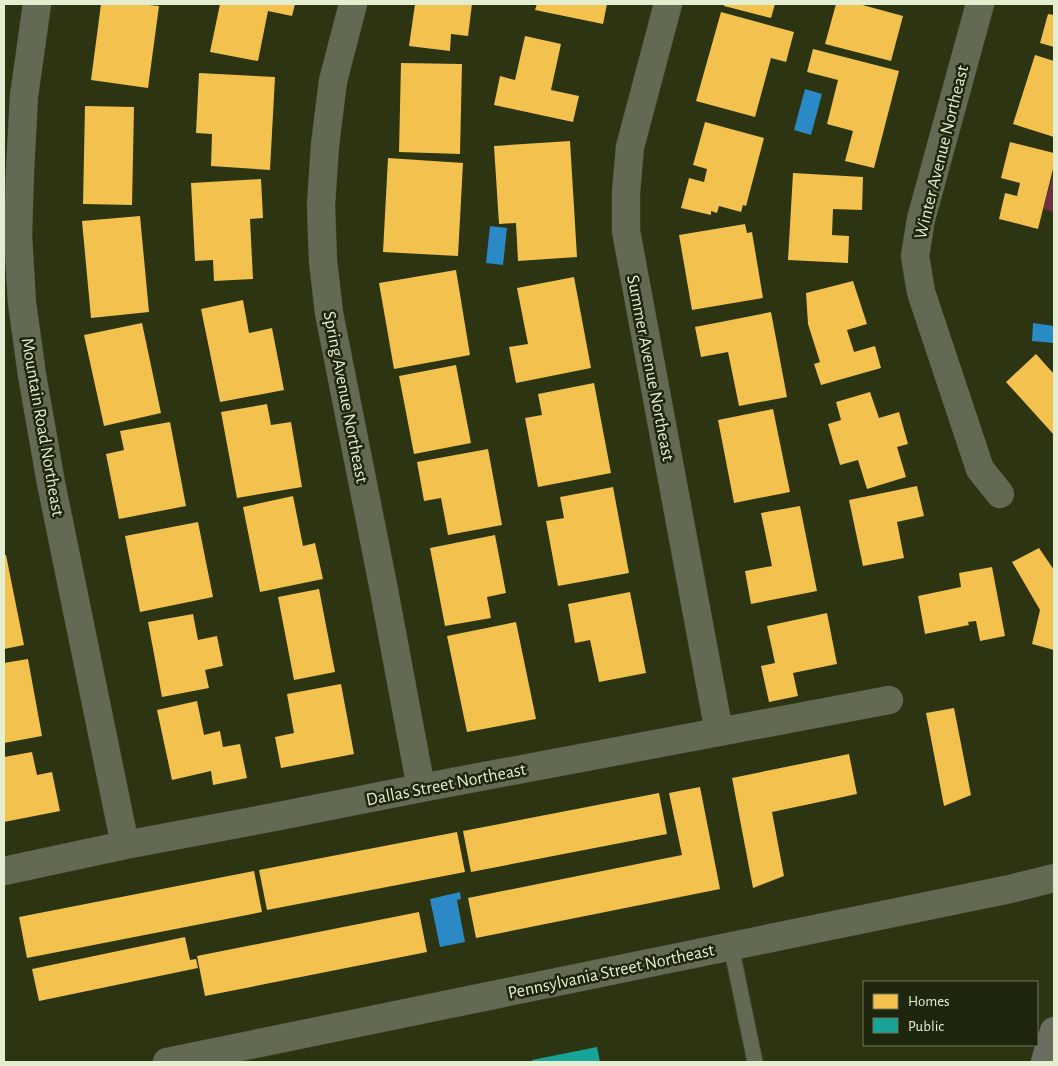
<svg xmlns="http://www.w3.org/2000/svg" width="1058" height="1066" font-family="'Alegreya Sans',sans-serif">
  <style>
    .green { fill: #6f3141 }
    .water { fill: #2b8ac6 }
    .homes { fill: #f2c14e }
    .public { fill: #17a398 }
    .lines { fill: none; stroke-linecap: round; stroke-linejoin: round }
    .service-casing { stroke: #434a32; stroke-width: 17 }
    .minor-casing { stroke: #434a32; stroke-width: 29 }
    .tertiary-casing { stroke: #434a32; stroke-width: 29 }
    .motorway-casing { stroke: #434a32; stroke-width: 29 }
    .service { stroke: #636a53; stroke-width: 15 }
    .minor { stroke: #636a53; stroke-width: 28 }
    .tertiary { stroke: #636a53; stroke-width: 28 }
    .motorway { stroke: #6b6c60; stroke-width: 28 }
    .labels { text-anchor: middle; stroke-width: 5; stroke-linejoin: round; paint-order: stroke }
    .street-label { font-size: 18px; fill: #e3eed0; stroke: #1f260e }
  </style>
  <rect width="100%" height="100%" fill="#2c3412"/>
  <!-- green -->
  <path class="green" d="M1054 171V212L1043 209Z"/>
  <!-- water -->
  <path class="water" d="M805 89 822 94 811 135 794 130Z
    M490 226 507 228 503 265 486 263Z
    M1033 323 1054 326V343L1032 341Z
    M460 892 461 899 457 900 465 942 440 947 430 899Z"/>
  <!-- homes -->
  <path class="homes" d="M101 4H139L159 6 148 88 91 80Z
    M220 4H295L292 16 268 11 258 61 210 52Z
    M415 4H472L468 36 451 34 450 51 409 46Z
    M537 4H607L603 24 535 10Z
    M724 4H775L771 18 724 6Z
    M836 4H859L903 16 891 61 825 44Z
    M721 12 794 32 786 62 771 58 755 117 696 101Z
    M1048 14 1054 15V47L1040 43Z
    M525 36 561 44 551 90 579 96 573 122 494 105 500 76 515 80Z
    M813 49 899 71 874 168 845 161 853 131 827 124 838 80 807 72Z
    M1035 55 1054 61V137L1013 124Z
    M401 63 462 64 460 154 399 152Z
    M199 73 275 77 270 170 211 166 212 134 196 133Z
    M85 106 134 107 132 205 83 204Z
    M705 122 764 138 746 206 743 205 741 212 719 206 717 213 711 211V215L681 208 689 178 704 182 707 169 693 165Z
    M570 141 577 257 518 261 516 223 499 224 494 146Z
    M1010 142 1054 153V165L1038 229 999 219 1005 193 1017 196 1020 183 1001 178Z
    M388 158 463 163 458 256 383 252Z
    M793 173 863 177 862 210 833 209 832 235 849 236 848 263 788 260Z
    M261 179 263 218 250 219 253 279 214 281 213 260 195 261 191 183Z
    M140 216 149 312 91 318 82 221Z
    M745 224 747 233 752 232 763 298 692 310 679 235Z
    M456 270 470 355 394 369 379 283Z
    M574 277 591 368 516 383 509 347 528 344 517 288Z
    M853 281 867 324 847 330 854 352 875 346 881 368 821 385 814 364 820 362 808 324 806 293Z
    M243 300 249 333 272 328 284 390 220 402 201 309Z
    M771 312 787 397 739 406 728 352 701 357 695 327Z
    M142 323 161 413 104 426 84 335Z
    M1036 354 1054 374V435L1006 382Z
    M456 365 471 443 414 454 399 376Z
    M594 383 611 473 538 487 525 418 542 415 538 394Z
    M870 392 879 418 899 412 908 444 897 447 906 477 867 489 858 460 840 465 828 424 841 420 836 402Z
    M267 404 271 425 291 422 302 487 237 498 221 412Z
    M773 409 790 492 734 503 718 420Z
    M170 422 186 506 119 519 106 454 124 450 120 431Z
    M488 449 502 525 448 535 441 498 424 501 417 462Z
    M917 486 924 516 897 522 904 558 863 566 849 500Z
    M613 487 629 573 558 586 546 521 564 518 560 497Z
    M293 496 303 546 315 543 323 579 260 592 243 507Z
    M800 506 817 591 751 604 745 571 772 566 761 513Z
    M198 522 213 597 140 612 125 536Z
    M495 535 506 593 487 597 491 618 445 626 430 548Z
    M1039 548 1054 570V650L1032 644 1040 610 1012 562Z
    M4 555H6L24 645 4 649Z
    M992 567 1005 636 980 641 976 621 968 622 969 625 925 634 918 596 961 587 959 573Z
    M319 589 335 672 294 680 278 597Z
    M630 592 646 673 599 682 590 640 575 643 568 604Z
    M827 613 837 664 793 673 798 696 769 702 761 666 775 663 767 626Z
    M193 614 198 640 217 636 223 666 205 670 209 688 162 697 148 622Z
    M516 622 536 719 467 732 447 636Z
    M28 659 42 736 4 743V663Z
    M341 684 354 754 281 768 275 737 294 733 287 694Z
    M197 701 204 735 220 731 223 747 240 744 247 778 213 785 211 771 172 780 157 710Z
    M954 708 971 795 944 806 926 713Z
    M32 752 37 775 52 772 60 811 4 822V757Z
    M849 754 857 794 772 812 784 876 753 888 732 778Z
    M700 787 720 889 476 938 468 898 682 855 669 793Z
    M659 793 667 834 471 872 463 831Z
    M457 832 465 872 267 910 259 870Z
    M254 871 262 912 27 958 19 917Z
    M419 912 427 952 205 996 197 956Z
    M185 937 190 960 196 959 198 968 39 1001 32 969Z"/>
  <!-- public -->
  <path class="public" d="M597 1047 600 1062H532V1060Z"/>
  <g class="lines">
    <!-- service casing -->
    <g class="service-casing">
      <path id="service" d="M731 946 755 1062"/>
    </g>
    <!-- minor casing -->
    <g class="minor-casing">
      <path id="minor" d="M37 4 24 96 20 171 18 235 22 303 32 375 51 483 125 845
        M353 4 333 81 325 145 321 205 323 261 329 313 383 585 421 788
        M668 4 630 147 626 192V231L719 732
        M980 4 921 219 915 256 921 292 980 469 1000 494
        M4 871 125 845 274 817 421 788 889 700"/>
    </g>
    <!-- tertiary casing -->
    <g class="tertiary-casing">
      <path id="tertiary" d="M167 1062 1010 889 1054 878"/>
    </g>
    <!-- motorway casing -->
    <g class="motorway-casing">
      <path id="motorway" d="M1045 1062 1054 1031"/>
    </g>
    <!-- service -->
    <use href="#service" class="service"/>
    <!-- minor -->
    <use href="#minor" class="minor"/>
    <!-- tertiary -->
    <use href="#tertiary" class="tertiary"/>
    <!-- motorway -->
    <use href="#motorway" class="motorway"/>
  </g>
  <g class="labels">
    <!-- street labels -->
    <g class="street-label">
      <text transform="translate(941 152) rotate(-76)" y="6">Winter Avenue Northeast</text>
      <text transform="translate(651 368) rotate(79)" y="6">Summer Avenue Northeast</text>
      <text transform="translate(346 397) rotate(79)" y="6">Spring Avenue Northeast</text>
      <text transform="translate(43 427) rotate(80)" y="6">Mountain Road Northeast</text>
      <text transform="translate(446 784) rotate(-11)" y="6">Dallas Street Northeast</text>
      <text transform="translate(611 971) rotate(-12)" y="6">Pennsylvania Street Northeast</text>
    </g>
  </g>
  <!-- border -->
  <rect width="1058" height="1066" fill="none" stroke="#e3eed0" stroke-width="10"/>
  <!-- legend -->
  <rect x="863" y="981" width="175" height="65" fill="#1f260e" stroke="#6d765c"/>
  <rect x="873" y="994" width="25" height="15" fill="#f2c14e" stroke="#6d765c"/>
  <text x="908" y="1006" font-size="15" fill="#e3eed0">Homes</text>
  <rect x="873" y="1018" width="25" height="15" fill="#17a398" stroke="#6d765c"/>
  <text x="908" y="1031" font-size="15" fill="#e3eed0">Public</text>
</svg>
